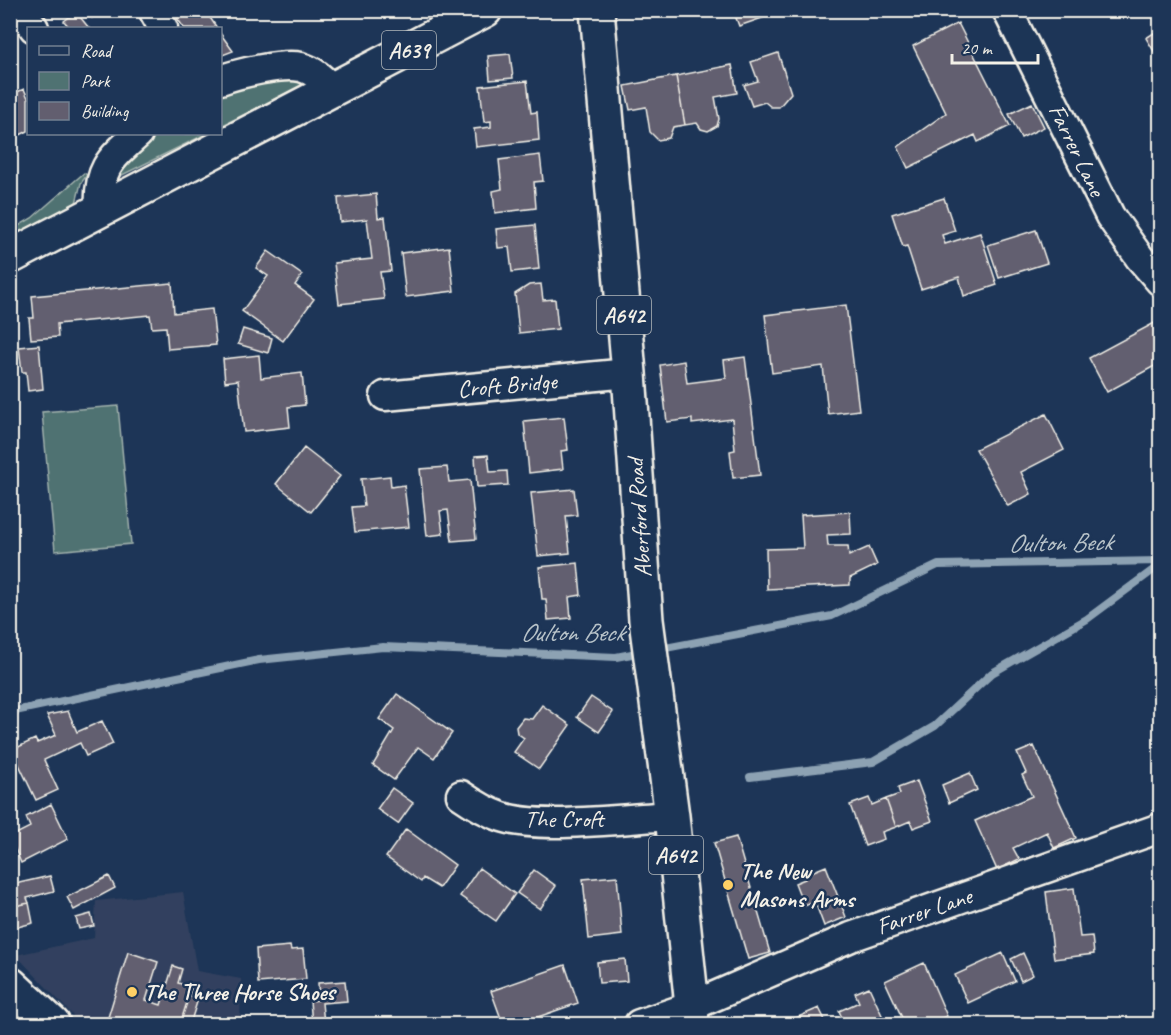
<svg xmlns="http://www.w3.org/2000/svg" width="1171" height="1035" font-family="Caveat,sans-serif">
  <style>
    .built { fill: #32415e }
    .green { fill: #4f7272; stroke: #a2b2ad; stroke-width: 1.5 }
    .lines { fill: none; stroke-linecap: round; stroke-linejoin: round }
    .stream { stroke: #8da2b3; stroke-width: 8 }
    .building { fill: #625e6f; stroke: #f4f1e8; stroke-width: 1.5 }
    .street-casing { stroke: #f4f1e8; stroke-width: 33 }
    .primary-casing { stroke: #f4f1e8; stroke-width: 38 }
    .street { stroke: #1d3557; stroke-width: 28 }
    .primary { stroke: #1d3557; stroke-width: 33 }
    .poi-dot { fill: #ffd166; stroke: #1d3557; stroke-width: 2 }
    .labels { text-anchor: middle; stroke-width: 5; stroke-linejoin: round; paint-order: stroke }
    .shield { fill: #1d3557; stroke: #b4b9bc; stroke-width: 1.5 }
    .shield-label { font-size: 22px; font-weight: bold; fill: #f4f1e8 }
    .street-label { font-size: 24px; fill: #f4f1e8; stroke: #1d3557 }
    .poi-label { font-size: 24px; font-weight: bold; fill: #f4f1e8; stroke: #1d3557; text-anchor: start }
    .water-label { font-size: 26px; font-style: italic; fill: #b8c3c9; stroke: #1d3557 }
  </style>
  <rect width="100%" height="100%" fill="#1d3557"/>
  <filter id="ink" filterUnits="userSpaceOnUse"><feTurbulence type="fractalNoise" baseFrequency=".0167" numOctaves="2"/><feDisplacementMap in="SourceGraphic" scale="12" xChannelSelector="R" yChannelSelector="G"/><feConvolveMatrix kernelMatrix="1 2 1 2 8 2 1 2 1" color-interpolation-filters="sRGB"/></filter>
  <g filter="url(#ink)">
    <!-- built -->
    <path class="built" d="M183 892 197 971 241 979 240 1024H81L16 955 94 938 96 901Z"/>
    <!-- green -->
    <path class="green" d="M296 77 302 82 301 86 221 126V93L233 88Z
      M152 134H206L116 178 113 172Z
      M84 173 87 175 81 183 76 203 18 233 15 228 32 218Z
      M118 406 131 544 55 551 42 412Z
      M10 1006 29 1024 11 1022Z"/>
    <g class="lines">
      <!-- stream -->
      <path class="stream" d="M655 650 832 616 938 565 1160 561
        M10 712 259 660 383 647 616 657 642 652
        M750 777 873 762 935 726 992 673 1087 619 1160 565"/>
    </g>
    <!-- building -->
    <path class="building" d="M85 10H101L92 18Z
      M195 10H205L217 28H184L177 18Z
      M733 10H766L768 16 739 26Z
      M848 10H867L866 16Z
      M76 12 89 28H70L64 21Z
      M958 23 1010 126 978 142 975 135 908 168 898 147 946 113 913 46Z
      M1160 29V61L1146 38Z
      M220 33 233 51 220 56Z
      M778 53 791 93 779 107H771L765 102 752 106 744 85 758 81 751 62Z
      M510 54 513 78 490 80 488 56Z
      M732 65 737 93 715 97 719 119 717 126 708 131 701 129 697 123 685 125 676 76Z
      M676 76 685 125 673 127 669 138 658 140 650 132 646 107 630 110 625 86Z
      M527 81 531 113 537 112 539 140 476 147 474 129 491 127V121L484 122 480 86Z
      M24 89 28 98V131L10 140V95Z
      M1032 103 1044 127 1021 138 1009 114Z
      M540 155 543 181 534 182 536 208 495 213 493 191 502 189 499 160Z
      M376 194 378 218 385 217 391 271 380 272 384 299 339 304 334 263 372 259 367 219 340 222 338 198Z
      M944 198 955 231 942 235 945 244 980 233 997 285 964 296 959 277 921 289 907 246 903 247 892 214Z
      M535 225 539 269 512 272 509 247 498 248 496 229Z
      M1036 230 1047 263 999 278 988 245Z
      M449 247 454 291 406 297 401 253Z
      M268 251 302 275 295 285 314 299 283 341 242 311 268 276 256 268Z
      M172 283 174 313 212 309 216 345 168 349 166 327 152 328 150 315 57 324 58 337 31 339 29 318H34L32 296Z
      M541 284 543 300 555 299 558 329 519 333 515 294 529 285Z
      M846 305 859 410 828 414 823 366 772 373 765 315Z
      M1160 320V363L1107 392 1089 358Z
      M243 329 272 338 268 353 238 344Z
      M39 345 43 389 28 391 26 372H22L19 347Z
      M259 355 261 378 302 373 305 405 288 407 290 427 244 432 238 380 225 382 223 359Z
      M745 357 760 475 733 478 730 451 735 450 732 419 692 424V419L667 422 660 365 684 361 687 383 726 378 724 360Z
      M1046 414 1064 450 1021 472 1031 494 1008 506 976 449Z
      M564 417 568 450 561 451 563 469 529 473 524 421Z
      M304 448 340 476 311 512 276 484Z
      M488 455 490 472 507 471 508 485 477 487 475 456Z
      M447 467 449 482 470 480 476 539 452 541 448 510 440 511 443 534 427 536 420 469Z
      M390 476 391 487 404 485 409 527 355 532 352 507 364 506 361 479Z
      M574 489 577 515 566 516 570 553 538 556 531 493Z
      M850 512 851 534 827 535 828 546H848L849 556 869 547 877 565 850 578V585L767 589 766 549 803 548 801 515Z
      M578 563 581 595 569 597 571 618 548 620 546 599H542L539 567Z
      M397 694 452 733 434 758 418 747 394 780 373 765 394 730 379 719Z
      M591 697 613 712 599 732 577 717Z
      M542 705 570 725 539 769 514 752 524 738 517 733 516 727 523 718 532 719Z
      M68 711 77 732 102 721 113 744 86 756 80 743 44 760 58 790 36 800 12 750 35 739 37 743 56 735 47 715Z
      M1034 746 1076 838 1054 848 1047 832 1013 848 1019 859 997 870 975 821 1032 796 1022 775 1026 773 1017 753Z
      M970 773 977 790 949 803 942 785Z
      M917 781 932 821 913 828 910 821 896 827 886 799 900 794 898 788Z
      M392 788 413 803 398 824 377 809Z
      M869 798 872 805 886 799 896 827 882 832 884 839 865 846 850 805Z
      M51 804 68 839 21 863 10 837 30 827 26 817Z
      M406 829 455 865 439 888 423 878 421 882 386 857Z
      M736 837 770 953 748 959 714 843Z
      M826 866 846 917 824 926 815 902 804 906 795 883 805 879 804 875Z
      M479 868 515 894 496 921 460 896Z
      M534 870 556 886 540 909 517 893Z
      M50 876 54 891 27 898 29 903 10 907V885Z
      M109 876 115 888 74 910 67 897Z
      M617 876 622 935 589 939 583 879Z
      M1074 888 1080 937 1092 936 1094 954 1054 959 1046 892Z
      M29 903 33 923 10 929V907Z
      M91 914 94 926 79 929 76 918Z
      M290 946 291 950 303 949 306 979 258 983 256 949Z
      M128 952 158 962 146 1000 161 1005 173 966 182 969 178 983 192 987 180 1024H106Z
      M1003 953 1015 981 968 1003 955 975Z
      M1023 953 1033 975 1021 981 1011 959Z
      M625 959 627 981 599 983 597 962Z
      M924 963 947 1016 927 1024H905L885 981Z
      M565 965 578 1003 518 1024H503L491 991Z
      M345 981 347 1001 322 1003 324 1023 312 1024 310 1001 319 1000 318 983Z
      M869 987 886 1024H845L839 1011 859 1002 855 993Z
      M189 996 198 999 190 1024H180Z
      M819 1008 827 1024H782Z"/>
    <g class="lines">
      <!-- street casing -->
      <g class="street-casing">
        <path id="street" d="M21 10 34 28
          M153 10 163 28
          M1007 10 1110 216 1140 258 1160 281
          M220 80C239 73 282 63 301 67 315 71 323 80 332 89
          M100 211C97 170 109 160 138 134
          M385 396 629 373
          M461 795C474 804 487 812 502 817 540 830 629 818 672 816
          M639 1024 692 1006 851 937 1160 828"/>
      </g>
      <!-- primary casing -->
      <g class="primary-casing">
        <path id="primary" d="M597 10 629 373 646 620 672 816 692 1006 691 1024
          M10 257 485 10
          M10 984 53 1024"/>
      </g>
      <!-- street -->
      <use href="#street" class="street"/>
      <!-- primary -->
      <use href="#primary" class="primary"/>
    </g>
  </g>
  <!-- markers -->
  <g class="poi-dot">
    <circle cx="728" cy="885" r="6"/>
    <circle cx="132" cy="992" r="6"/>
  </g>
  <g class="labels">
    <!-- shield labels -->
    <g class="shield">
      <rect x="382" y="31" width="54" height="38" rx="4.5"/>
      <rect x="597" y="296" width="54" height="38" rx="4.5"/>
      <rect x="649" y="836" width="54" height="38" rx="4.5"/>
    </g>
    <g class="shield-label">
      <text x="409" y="58">A639</text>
      <text x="624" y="323">A642</text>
      <text x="676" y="863">A642</text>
    </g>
    <!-- street labels -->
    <g class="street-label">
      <text transform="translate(1077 150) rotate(64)" y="8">Farrer Lane</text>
      <text transform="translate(507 385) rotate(-5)" y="8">Croft Bridge</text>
      <text transform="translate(639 518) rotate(-94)" y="8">Aberford Road</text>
      <text x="564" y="827">The Croft</text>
      <text transform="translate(924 911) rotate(-19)" y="8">Farrer Lane</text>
    </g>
    <!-- poi labels -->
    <g class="poi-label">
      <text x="740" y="879">The New<tspan x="740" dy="28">Masons Arms</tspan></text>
      <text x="144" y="1000">The Three Horse Shoes</text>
    </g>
    <!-- water labels -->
    <g class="water-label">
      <text transform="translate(1060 542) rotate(-1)" y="9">Oulton Beck</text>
      <text x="572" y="641">Oulton Beck</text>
    </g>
  </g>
  <!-- margin -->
  <rect width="1171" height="1035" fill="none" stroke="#1d3557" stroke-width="36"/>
  <rect x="18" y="18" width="1135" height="999" fill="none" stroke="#f4f1e8" stroke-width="2" filter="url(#ink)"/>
  <!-- legend -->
  <rect x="27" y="27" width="195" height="108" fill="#1d3557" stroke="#738091" stroke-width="1.5"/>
  <rect x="39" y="46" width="30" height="9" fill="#1d3557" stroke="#738091" stroke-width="1.5"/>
  <text x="81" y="57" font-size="18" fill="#f4f1e8">Road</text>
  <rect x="39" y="72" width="30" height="18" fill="#4f7272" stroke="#738091" stroke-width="1.5"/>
  <text x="81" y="87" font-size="18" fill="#f4f1e8">Park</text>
  <rect x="39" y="102" width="30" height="18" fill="#625e6f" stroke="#738091" stroke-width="1.5"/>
  <text x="81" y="117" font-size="18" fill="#f4f1e8">Building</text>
  <!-- scale -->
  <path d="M952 54v9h86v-9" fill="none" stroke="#f4f1e8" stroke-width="3"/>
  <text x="961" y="54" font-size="18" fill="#f4f1e8" stroke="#1d3557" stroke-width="4.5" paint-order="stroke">20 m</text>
</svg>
